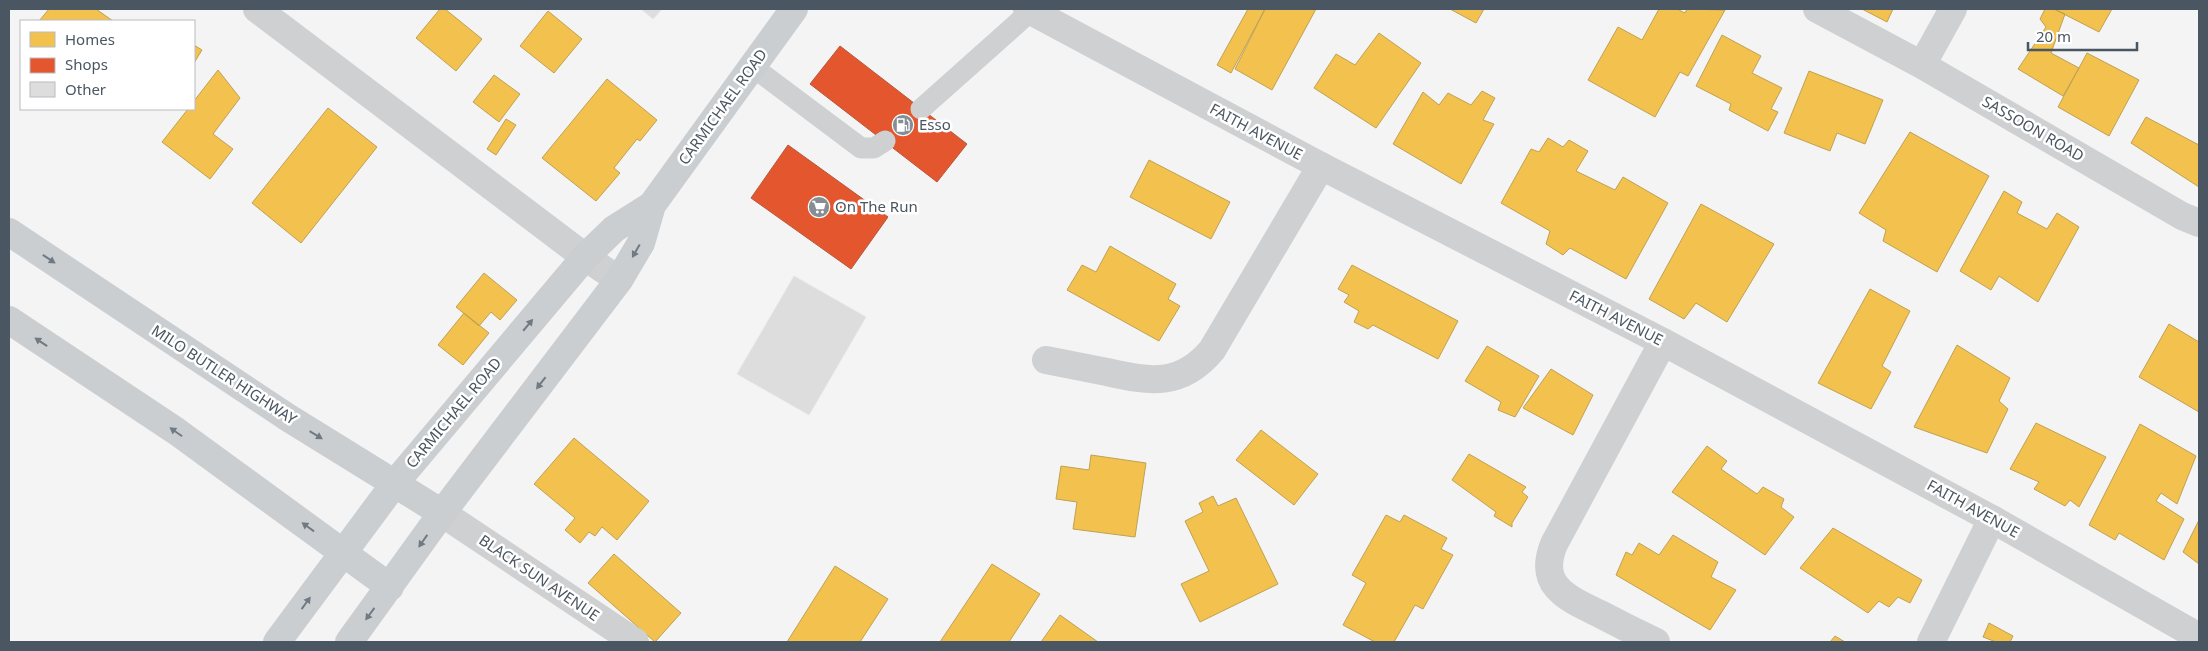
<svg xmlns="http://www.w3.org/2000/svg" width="2208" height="651" font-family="'Noto Sans',sans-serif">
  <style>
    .homes { fill: #f2c14e; stroke: #c0a154 }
    .shops { fill: #e4572e; stroke: #b6573d }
    .building { fill: #ddddde; stroke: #e5e6e7 }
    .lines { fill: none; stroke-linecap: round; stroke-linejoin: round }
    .service { stroke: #ced0d2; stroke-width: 21 }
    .minor { stroke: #ced0d2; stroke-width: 28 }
    .tertiary { stroke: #ced0d2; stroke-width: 28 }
    .primary { stroke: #caced1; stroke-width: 28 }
    .oneway { fill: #707a83 }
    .labels { text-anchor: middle; stroke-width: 5; stroke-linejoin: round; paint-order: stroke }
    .street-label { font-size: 15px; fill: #4a5661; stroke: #fff }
    .poi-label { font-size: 15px; fill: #4a5661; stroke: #fff; text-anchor: start }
  </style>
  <rect width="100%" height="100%" fill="#f4f4f4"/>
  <!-- homes -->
  <path class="homes" d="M49 9H96L113 21H39Z
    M440 9H445L482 39 456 71 416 38Z
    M1248 9H1265L1231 73 1217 65Z
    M1265 9H1316L1272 90 1235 69Z
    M1450 9H1484L1476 23Z
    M1659 9H1677L1685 13 1687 9 1725 10 1688 76 1680 72 1655 117 1588 80 1618 27 1642 40Z
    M1862 9H1893L1887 22Z
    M2045 9H2054L2065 14 2051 53 2079 68 2063 96 2018 69 2046 27 2040 19Z
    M2054 9H2112L2099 32Z
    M548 11 582 39 554 73 520 46Z
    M1379 33 1421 63 1376 128 1314 88 1336 54 1355 65Z
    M1722 35 1761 56 1752 73 1782 88 1771 109 1778 112 1768 131 1729 110 1731 104 1696 86Z
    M194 45 202 50 194 63Z
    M2087 53 2139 80 2109 136 2058 107Z
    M218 70 240 98 213 134 233 149 210 179 162 142 188 109H194V101Z
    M1809 71 1883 100 1865 144 1837 133 1830 151 1784 133Z
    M494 75 520 94 499 122 473 102Z
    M607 79 657 120 640 141 637 139 614 168 620 173 596 201 542 158Z
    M1482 91 1495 98 1483 120 1494 124 1461 184 1393 144 1423 92 1439 105 1448 93 1471 105Z
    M328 108 377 147 301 243 252 203Z
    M2146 117 2199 145V187L2131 143Z
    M506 119 516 125 496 155 487 149Z
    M1910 132 1989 176 1937 272 1883 241 1886 230 1859 213Z
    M1548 138 1563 147 1569 140 1588 151 1576 171 1615 190 1623 177 1668 203 1626 279 1570 248 1563 255 1546 244 1550 231 1501 203 1531 149 1539 152Z
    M1149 160 1230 202 1211 239 1130 197Z
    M2004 191 2022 202 2017 213 2047 229 2057 213 2079 227 2038 302 1999 276 1991 290 1960 271Z
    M1701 204 1774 244 1727 322 1696 303 1684 319 1649 299Z
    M1110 246 1176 284 1168 299 1180 306 1159 341 1067 290 1082 265 1096 272Z
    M1352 265 1458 321 1438 359 1373 325 1368 329 1354 322 1359 311 1344 302 1349 295 1338 289Z
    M484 273 517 300 500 320 491 312 479 326 456 307Z
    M1870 289 1910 311 1882 366 1891 372 1871 409 1818 383Z
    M464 313 489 333 463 365 438 345Z
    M2169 324 2199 342V412L2139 377Z
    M1957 345 2010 378 1999 401 2008 409 1987 453 1914 427Z
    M1487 346 1539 376 1515 417 1498 410 1501 402 1465 381Z
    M1551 369 1593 395 1573 435 1523 408Z
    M2036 423 2106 457 2079 507 2070 500 2065 506 2034 489 2039 482 2010 469Z
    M2140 424 2196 456 2177 504 2161 493 2156 501 2184 519 2164 560 2119 533 2115 540 2089 525Z
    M1261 430 1318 474 1294 505 1236 460Z
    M574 438 649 501 617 540 602 527 595 536 589 532 580 543 565 530 575 518 534 484Z
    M1707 446 1727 461 1721 469 1757 494 1763 487 1784 499 1781 507 1794 517 1765 555 1672 492Z
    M1469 454 1526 487 1522 492 1528 497 1512 523V527L1494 516 1496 512 1452 480Z
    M1091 455 1146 463 1135 537 1073 529 1077 502 1056 499 1061 466 1089 470Z
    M1213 496 1218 506 1236 498 1278 584 1200 622 1181 584 1209 571 1185 521 1203 512 1199 503Z
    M1386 515 1400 522 1404 515 1447 538 1441 549 1453 555 1423 609 1415 605 1394 642H1375L1343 625 1366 583 1352 575Z
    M2199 520V564L2183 552Z
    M1833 528 1922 580 1910 603 1898 597 1889 607 1879 601 1868 613 1800 568Z
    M1673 535 1718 562 1711 577 1736 590 1710 630 1616 575 1626 552 1632 555 1639 543 1659 555Z
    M614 554 681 613 655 642 588 583Z
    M992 564 1040 594 1009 642H940Z
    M835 566 888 599 860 642H787Z
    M1060 615 1098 642H1041Z
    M1989 623 2013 636 2010 642H1996L1983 637Z
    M1835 636 1845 642H1830Z"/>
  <!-- shops -->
  <path class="shops" d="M840 46 967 144 937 182 810 84Z
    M788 145 888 217 851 269 751 198Z"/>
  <!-- building -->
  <path class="building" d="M641 9H662L653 19Z
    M794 276 866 317 809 415 737 374Z"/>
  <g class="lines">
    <!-- service -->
    <path class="service" d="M753 67 861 148H874L885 141
      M921 109 1031 11"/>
    <!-- minor -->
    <path class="minor" d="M257 9 585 257 619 280
      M1817 9 1922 65 2182 216 2199 223
      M1922 65 1953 9
      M1046 360C1067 364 1087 368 1107 372 1150 382 1181 387 1212 350L1321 166
      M442 513 635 642
      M1656 642C1637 633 1619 624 1600 614 1567 598 1537 586 1554 544L1663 342
      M1931 642 1992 519"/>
    <!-- tertiary -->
    <path class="tertiary" d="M1027 9 1321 166 1663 342 1992 519 2199 637"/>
    <!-- primary -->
    <path class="primary" d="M9 232 287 417 442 513
      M9 320 176 431 390 587
      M277 642 395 483 585 257 614 229 652 205
      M349 642 442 513 619 280 641 243 652 205 794 9"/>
  </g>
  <!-- one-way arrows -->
  <defs><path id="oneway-solid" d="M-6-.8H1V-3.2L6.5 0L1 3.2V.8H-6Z" transform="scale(1.25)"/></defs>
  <g class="oneway">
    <use href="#oneway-solid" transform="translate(636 251) rotate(120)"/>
    <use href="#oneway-solid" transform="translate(49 259) rotate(34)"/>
    <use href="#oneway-solid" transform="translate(528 325) rotate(-50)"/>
    <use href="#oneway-solid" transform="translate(41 342) rotate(-146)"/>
    <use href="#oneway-solid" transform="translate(541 383) rotate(128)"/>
    <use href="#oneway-solid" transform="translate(176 432) rotate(-145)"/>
    <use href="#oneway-solid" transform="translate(316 435) rotate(31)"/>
    <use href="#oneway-solid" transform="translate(308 527) rotate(-144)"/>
    <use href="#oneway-solid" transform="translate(423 541) rotate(125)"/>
    <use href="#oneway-solid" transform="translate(306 603) rotate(-54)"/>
    <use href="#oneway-solid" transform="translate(370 614) rotate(126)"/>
  </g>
  <!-- icons -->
  <defs>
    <g id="fuel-disc" transform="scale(1.125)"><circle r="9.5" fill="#868d94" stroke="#fff"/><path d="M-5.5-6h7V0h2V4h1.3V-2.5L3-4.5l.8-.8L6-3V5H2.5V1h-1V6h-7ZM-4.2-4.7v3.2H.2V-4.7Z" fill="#fff"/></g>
    <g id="supermarket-disc" transform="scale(1.125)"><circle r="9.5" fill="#868d94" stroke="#fff"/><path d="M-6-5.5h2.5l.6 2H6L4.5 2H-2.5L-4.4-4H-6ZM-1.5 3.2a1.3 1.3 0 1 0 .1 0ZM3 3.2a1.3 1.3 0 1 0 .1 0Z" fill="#fff"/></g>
  </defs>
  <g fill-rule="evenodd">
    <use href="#fuel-disc" x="903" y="125"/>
    <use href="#supermarket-disc" x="819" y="207"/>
  </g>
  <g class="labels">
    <!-- street labels -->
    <g class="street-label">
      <text transform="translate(723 107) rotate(-54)" y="5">CARMICHAEL ROAD</text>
      <text transform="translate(2033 129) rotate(30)" y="5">SASSOON ROAD</text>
      <text transform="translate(1256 132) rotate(28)" y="5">FAITH AVENUE</text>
      <text transform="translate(1616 318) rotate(27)" y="5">FAITH AVENUE</text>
      <text transform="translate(224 375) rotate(33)" y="5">MILO BUTLER HIGHWAY</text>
      <text transform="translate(454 413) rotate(-50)" y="5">CARMICHAEL ROAD</text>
      <text transform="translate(1973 509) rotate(29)" y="5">FAITH AVENUE</text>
      <text transform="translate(539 578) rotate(34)" y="5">BLACK SUN AVENUE</text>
    </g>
    <!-- poi labels -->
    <g class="poi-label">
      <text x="919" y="130">Esso</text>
      <text x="835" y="212">On The Run</text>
    </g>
  </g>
  <!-- border -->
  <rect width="2208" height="651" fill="none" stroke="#4a5661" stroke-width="20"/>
  <!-- legend -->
  <rect x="20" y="20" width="175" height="90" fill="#ffffff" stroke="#b7bbc0"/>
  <rect x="30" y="32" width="25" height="15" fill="#f2c14e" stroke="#b7bbc0"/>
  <text x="65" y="45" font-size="15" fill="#4a5661">Homes</text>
  <rect x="30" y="58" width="25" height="15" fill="#e4572e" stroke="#b7bbc0"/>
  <text x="65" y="70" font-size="15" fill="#4a5661">Shops</text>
  <rect x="30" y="82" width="25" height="15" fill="#ddddde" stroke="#b7bbc0"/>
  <text x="65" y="95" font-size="15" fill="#4a5661">Other</text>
  <!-- scale -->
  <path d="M2028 42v8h109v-8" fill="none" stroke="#4a5661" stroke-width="2.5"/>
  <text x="2036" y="42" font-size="15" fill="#4a5661" stroke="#ffffff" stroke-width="4" paint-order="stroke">20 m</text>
</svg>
